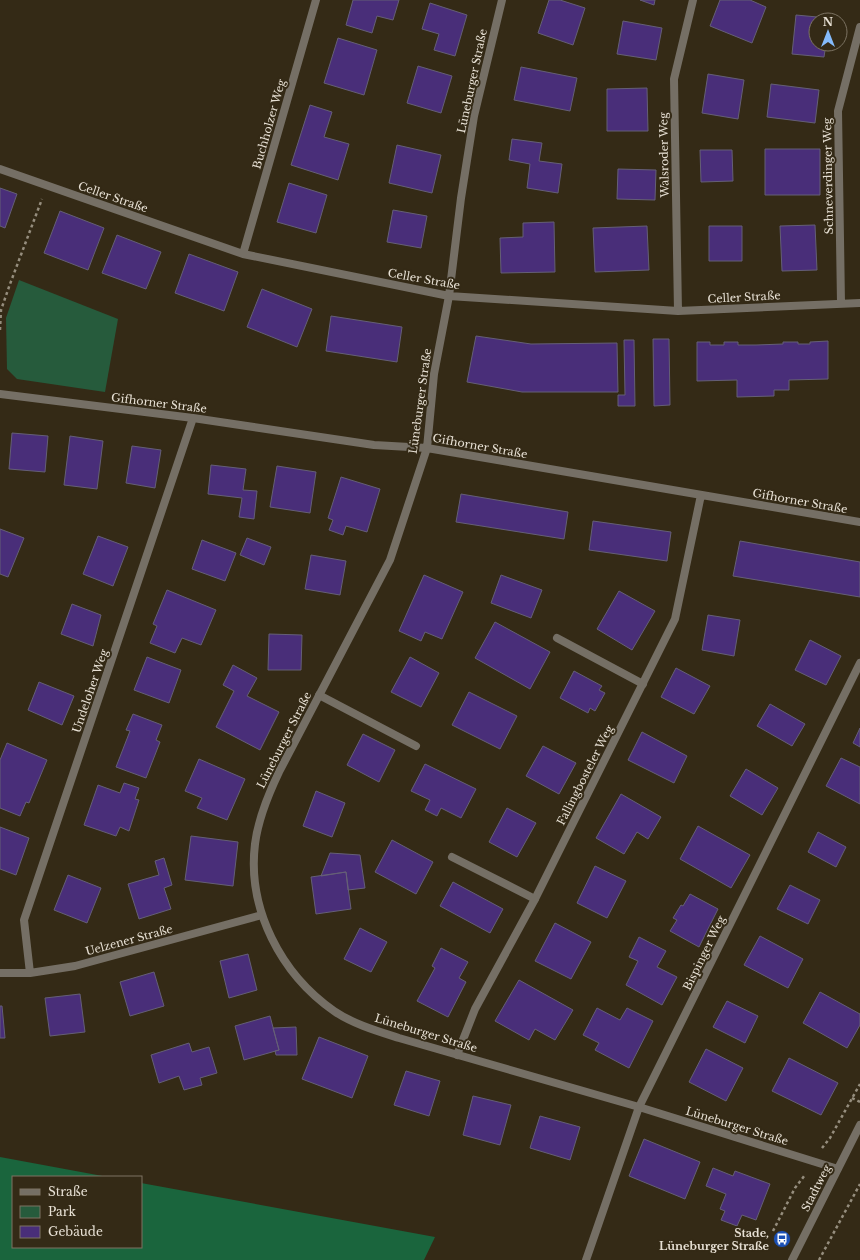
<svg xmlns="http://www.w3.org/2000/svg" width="860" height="1260" font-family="'Libre Baskerville',serif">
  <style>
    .green { fill: #265b3c }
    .forest { fill: #1a653d }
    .building { fill: #492e79; stroke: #655f76 }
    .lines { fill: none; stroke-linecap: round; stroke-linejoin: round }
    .path { stroke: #968e7e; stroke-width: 2.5; stroke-dasharray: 3 3; stroke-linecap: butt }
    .service { stroke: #756f65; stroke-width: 8 }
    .minor { stroke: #756f65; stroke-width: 8 }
    .labels { text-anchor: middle; stroke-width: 4; stroke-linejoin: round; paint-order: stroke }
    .street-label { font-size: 11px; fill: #e7e0d4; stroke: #342a16 }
    .poi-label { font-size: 11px; font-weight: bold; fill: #e7e0d4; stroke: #342a16; text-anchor: end }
  </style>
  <rect width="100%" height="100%" fill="#342a16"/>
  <!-- green -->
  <path class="green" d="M19 280 118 319 105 392 17 379 7 369 6 318Z"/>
  <!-- forest -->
  <path class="forest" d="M0 1157 108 1177H13V1247H141V1183L435 1237 424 1260H0Z"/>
  <!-- building -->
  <path class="building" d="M353 0H399L393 20 377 16 372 33 346 25Z
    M549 0H560L585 8 573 45 538 33Z
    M640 0H655L654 5Z
    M720 0H750L766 7 752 43 710 26Z
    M430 3 467 15 455 56 434 50 439 34 422 29Z
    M796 15 828 18V20H816V44H826L824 57 792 54Z
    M623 21 662 28 656 60 617 54Z
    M338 38 377 50 364 95 324 83Z
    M418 66 452 76 441 113 407 103Z
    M521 67 577 78 570 111 514 100Z
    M708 74 744 80 738 119 702 113Z
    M771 84 819 90 815 123 767 117Z
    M647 88 648 131H607V89Z
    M310 105 332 112 324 137 349 144 338 180 291 165Z
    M512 139 542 143 539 161 562 164 558 193 527 188 530 164 509 160Z
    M397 145 441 155 432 193 389 183Z
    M765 149H820V195H765Z
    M700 150H732L733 181 701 182Z
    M618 169 656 170 655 200 617 199Z
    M289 183 327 195 316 233 277 222Z
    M0 188 17 194 5 228 0 226Z
    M393 210 427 216 421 248 387 242Z
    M60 211 104 228 88 270 44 253Z
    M554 222 555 272 501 273 500 238 523 237V223Z
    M815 225 817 270 782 271 780 226Z
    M647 226 649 270 595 272 593 228Z
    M709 226H742V261H709Z
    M117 235 161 252 146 289 102 273Z
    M189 254 238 272 224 311 175 293Z
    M262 289 312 309 297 347 247 327Z
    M331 316 402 327 397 362 326 351Z
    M476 336 531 344 617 343 618 392H522L467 382Z
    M653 339H669L670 405 654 406Z
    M624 340H634L635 406H618V395H625Z
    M828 341V379L789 380V390H774V396L737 397V380L697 381V342H710V345H724V342H738V345H756L783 344V342H798V344H810V342Z
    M12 433 48 436 45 472 9 469Z
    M70 436 103 441 97 489 64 485Z
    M132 446 161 450 155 488 126 483Z
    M211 465 246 469 243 490 257 491 254 519 239 517 242 498 208 494Z
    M277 466 316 472 310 513 270 507Z
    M341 477 380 489 367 532 346 526 343 535 329 530 333 520 328 518Z
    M461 494 568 512 564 539 456 522Z
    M593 521 671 532 667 561 589 550Z
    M0 529 24 538 8 577 0 574Z
    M98 536 128 547 113 586 83 574Z
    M247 538 271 547 264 565 240 555Z
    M202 540 236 553 225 581 192 569Z
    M740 541 860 562V597L733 576Z
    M311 555 346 561 340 595 305 589Z
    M424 575 463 592 442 639 425 632 421 641 399 631Z
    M501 575 542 590 531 618 491 603Z
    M167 590 216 610 201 645 182 638 175 653 150 643 157 626 153 624Z
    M619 591 655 611 632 650 597 629Z
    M72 604 101 615 93 646 61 634Z
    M708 615 740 620 734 656 702 650Z
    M495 622 550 652 530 689 475 658Z
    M269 634 302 635 301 670H268Z
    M810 640 841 656 826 685 795 670Z
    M147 657 181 670 169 703 134 690Z
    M410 657 439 673 421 707 391 692Z
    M233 665 257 678 247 696 279 712 260 750 216 727 234 691 223 685Z
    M676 668 710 686 694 714 661 697Z
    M574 671 602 686 599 690 605 693 595 711 590 708 588 713 560 698Z
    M39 682 74 696 62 725 28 710Z
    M469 692 517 716 500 749 452 725Z
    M770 704 805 724 792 746 757 726Z
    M133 714 162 725 156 740 160 742 146 778 116 767 130 731 126 730Z
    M860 728V747L853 743Z
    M642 732 687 756 674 783 628 760Z
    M363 734 395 750 379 782 347 765Z
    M7 743 47 760 29 803 26 802 20 816 0 808V760Z
    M543 746 576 763 559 794 526 776Z
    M841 758 860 767V804L826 786Z
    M199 759 245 779 227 820 197 808 202 798 185 791Z
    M425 764 476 789 461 818 441 808 437 816 425 810 430 800 411 791Z
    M746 769 778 788 762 815 730 796Z
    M124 783 139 788 135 799 139 800 129 831 120 827 116 836 84 825 98 785 120 793Z
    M316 791 345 803 332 837 303 826Z
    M621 794 661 817 648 839 637 832 624 854 596 838Z
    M507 808 536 823 517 857 489 842Z
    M698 826 750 855 731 888 680 859Z
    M0 827 29 838 16 875 0 869Z
    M818 832 846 847 836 867 808 852Z
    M191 836 238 842 233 886 185 880Z
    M392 840 433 862 416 894 375 872Z
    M330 853 360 855 365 888 348 890 346 872 321 876Z
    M164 858 172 885 164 888 171 909 139 919 128 884 159 875 155 861Z
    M595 866 626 881 607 918 577 903Z
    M346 872 351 909 316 914 311 877Z
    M68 875 101 888 87 923 54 910Z
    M453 882 503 909 490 933 440 906Z
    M790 885 820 900 808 924 777 909Z
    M690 894 718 909 699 947 670 931 677 920 673 918 681 905 683 906Z
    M555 923 591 942 571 979 535 961Z
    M360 928 387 942 371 972 344 959Z
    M760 936 803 959 788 988 744 965Z
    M639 937 666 951 657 967 677 977 662 1005 626 985 638 961 629 957Z
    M441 948 468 962 459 978 466 982 448 1017 417 1001 435 968 432 966Z
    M248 954 257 990 229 998 220 961Z
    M154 972 164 1006 130 1016 120 982Z
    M519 980 573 1010 555 1040 535 1029 529 1040 495 1021Z
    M820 992 860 1014V1025L847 1048 803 1023Z
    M80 994 85 1032 50 1036 45 998Z
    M727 1001 758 1016 745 1043 713 1027Z
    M0 1006H2L5 1038H0Z
    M597 1008 620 1020 627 1008 653 1021 629 1068 595 1050 599 1043 583 1035Z
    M270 1016 279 1050 244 1060 235 1026Z
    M296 1027 297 1055H276L275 1051 279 1050 273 1028Z
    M319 1037 368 1056 352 1098 302 1079Z
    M189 1043 192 1052 209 1047 217 1073 200 1078 202 1085 184 1090 179 1076 159 1083 151 1055Z
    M706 1049 743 1068 726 1101 689 1082Z
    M789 1058 838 1083 821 1115 772 1091Z
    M406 1071 440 1081 429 1116 394 1105Z
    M473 1096 511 1105 500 1145 463 1135Z
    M540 1116 580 1127 570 1160 530 1148Z
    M644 1139 700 1162 685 1199 629 1176Z
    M713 1168 733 1176 735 1171 770 1184 756 1220 742 1215 737 1226 721 1220 725 1211 720 1209 726 1194 706 1186Z"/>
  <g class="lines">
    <!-- path -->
    <path class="path" d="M0 330 1 310 10 284 42 199
      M852 1098 860 1102
      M822 1148 830 1138 860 1084
      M773 1231 795 1188 805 1175
      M819 1260 860 1184"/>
    <!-- service -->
    <path class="service" d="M557 638 643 684
      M319 695 416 746
      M452 857 535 899"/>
    <!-- minor -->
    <path class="minor" d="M502 0 474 116 461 198 449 296 434 374 427 448 390 560 279 772C268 795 258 819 255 844 247 909 281 974 334 1011 353 1024 377 1031 399 1038L639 1107 838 1169
      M0 169 243 254 449 296 678 311 860 303
      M243 254 316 0
      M841 303 838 111 860 27
      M678 311 674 79 693 0
      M0 394 193 418 374 445 427 448 860 522
      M0 973H30L75 966 262 915
      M30 973 24 920 193 418
      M457 1055 475 1009 535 899 675 619 701 495
      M586 1260 639 1107 860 663
      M792 1260 860 1125"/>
  </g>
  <!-- icons -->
  <defs>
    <g id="bus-disc" transform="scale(0.9)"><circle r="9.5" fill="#1a4fb4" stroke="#342a16"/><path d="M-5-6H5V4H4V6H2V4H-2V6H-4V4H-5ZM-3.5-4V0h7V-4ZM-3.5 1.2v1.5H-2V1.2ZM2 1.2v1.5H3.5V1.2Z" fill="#fff"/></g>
  </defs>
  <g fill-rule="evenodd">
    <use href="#bus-disc" x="782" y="1239"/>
  </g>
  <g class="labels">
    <!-- street labels -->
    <g class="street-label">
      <text transform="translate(472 81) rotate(-78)" y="4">Lüneburger Straße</text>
      <text transform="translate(269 124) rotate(-74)" y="4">Buchholzer Weg</text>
      <text transform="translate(664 155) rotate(-91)" y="4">Walsroder Weg</text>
      <text transform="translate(828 176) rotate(-91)" y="4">Schneverdinger Weg</text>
      <text transform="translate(113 197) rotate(19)" y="4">Celler Straße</text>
      <text transform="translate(424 279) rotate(10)" y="4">Celler Straße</text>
      <text transform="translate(744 297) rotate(-3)" y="4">Celler Straße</text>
      <text transform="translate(420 401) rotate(-82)" y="4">Lüneburger Straße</text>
      <text transform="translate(159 403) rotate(7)" y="4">Gifhorner Straße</text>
      <text transform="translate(480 446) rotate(10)" y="4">Gifhorner Straße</text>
      <text transform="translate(800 501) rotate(10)" y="4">Gifhorner Straße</text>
      <text transform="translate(90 691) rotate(-71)" y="4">Undeloher Weg</text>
      <text transform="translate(284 740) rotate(-63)" y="4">Lüneburger Straße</text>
      <text transform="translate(585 775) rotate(-63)" y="4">Fallingbosteler Weg</text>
      <text transform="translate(129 940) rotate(-15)" y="4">Uelzener Straße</text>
      <text transform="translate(704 953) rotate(-64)" y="4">Bispinger Weg</text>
      <text transform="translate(426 1033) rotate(17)" y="4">Lüneburger Straße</text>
      <text transform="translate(737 1126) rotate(17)" y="4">Lüneburger Straße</text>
      <text transform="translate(816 1188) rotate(-63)" y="4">Stadtweg</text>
    </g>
    <!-- poi labels -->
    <g class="poi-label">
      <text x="769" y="1237">Stade,<tspan x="769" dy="13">Lüneburger Straße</tspan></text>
    </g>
  </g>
  <!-- legend -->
  <rect x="12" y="1176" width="130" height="72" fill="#342a16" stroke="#7c7362"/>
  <rect x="20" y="1189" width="20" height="6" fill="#756f65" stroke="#7c7362"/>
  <text x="48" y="1196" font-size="12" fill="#e7e0d4">Straße</text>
  <rect x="20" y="1206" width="20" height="12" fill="#265b3c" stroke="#7c7362"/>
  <text x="48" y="1216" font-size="12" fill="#e7e0d4">Park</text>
  <rect x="20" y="1226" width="20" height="12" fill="#492e79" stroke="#7c7362"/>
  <text x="48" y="1236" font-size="12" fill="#e7e0d4">Gebäude</text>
  <!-- north arrow -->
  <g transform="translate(828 32)"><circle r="19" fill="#342a16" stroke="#7c7362"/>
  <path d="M0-3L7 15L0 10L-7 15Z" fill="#85bbfb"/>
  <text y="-6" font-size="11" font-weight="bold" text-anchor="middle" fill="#e7e0d4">N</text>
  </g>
</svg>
